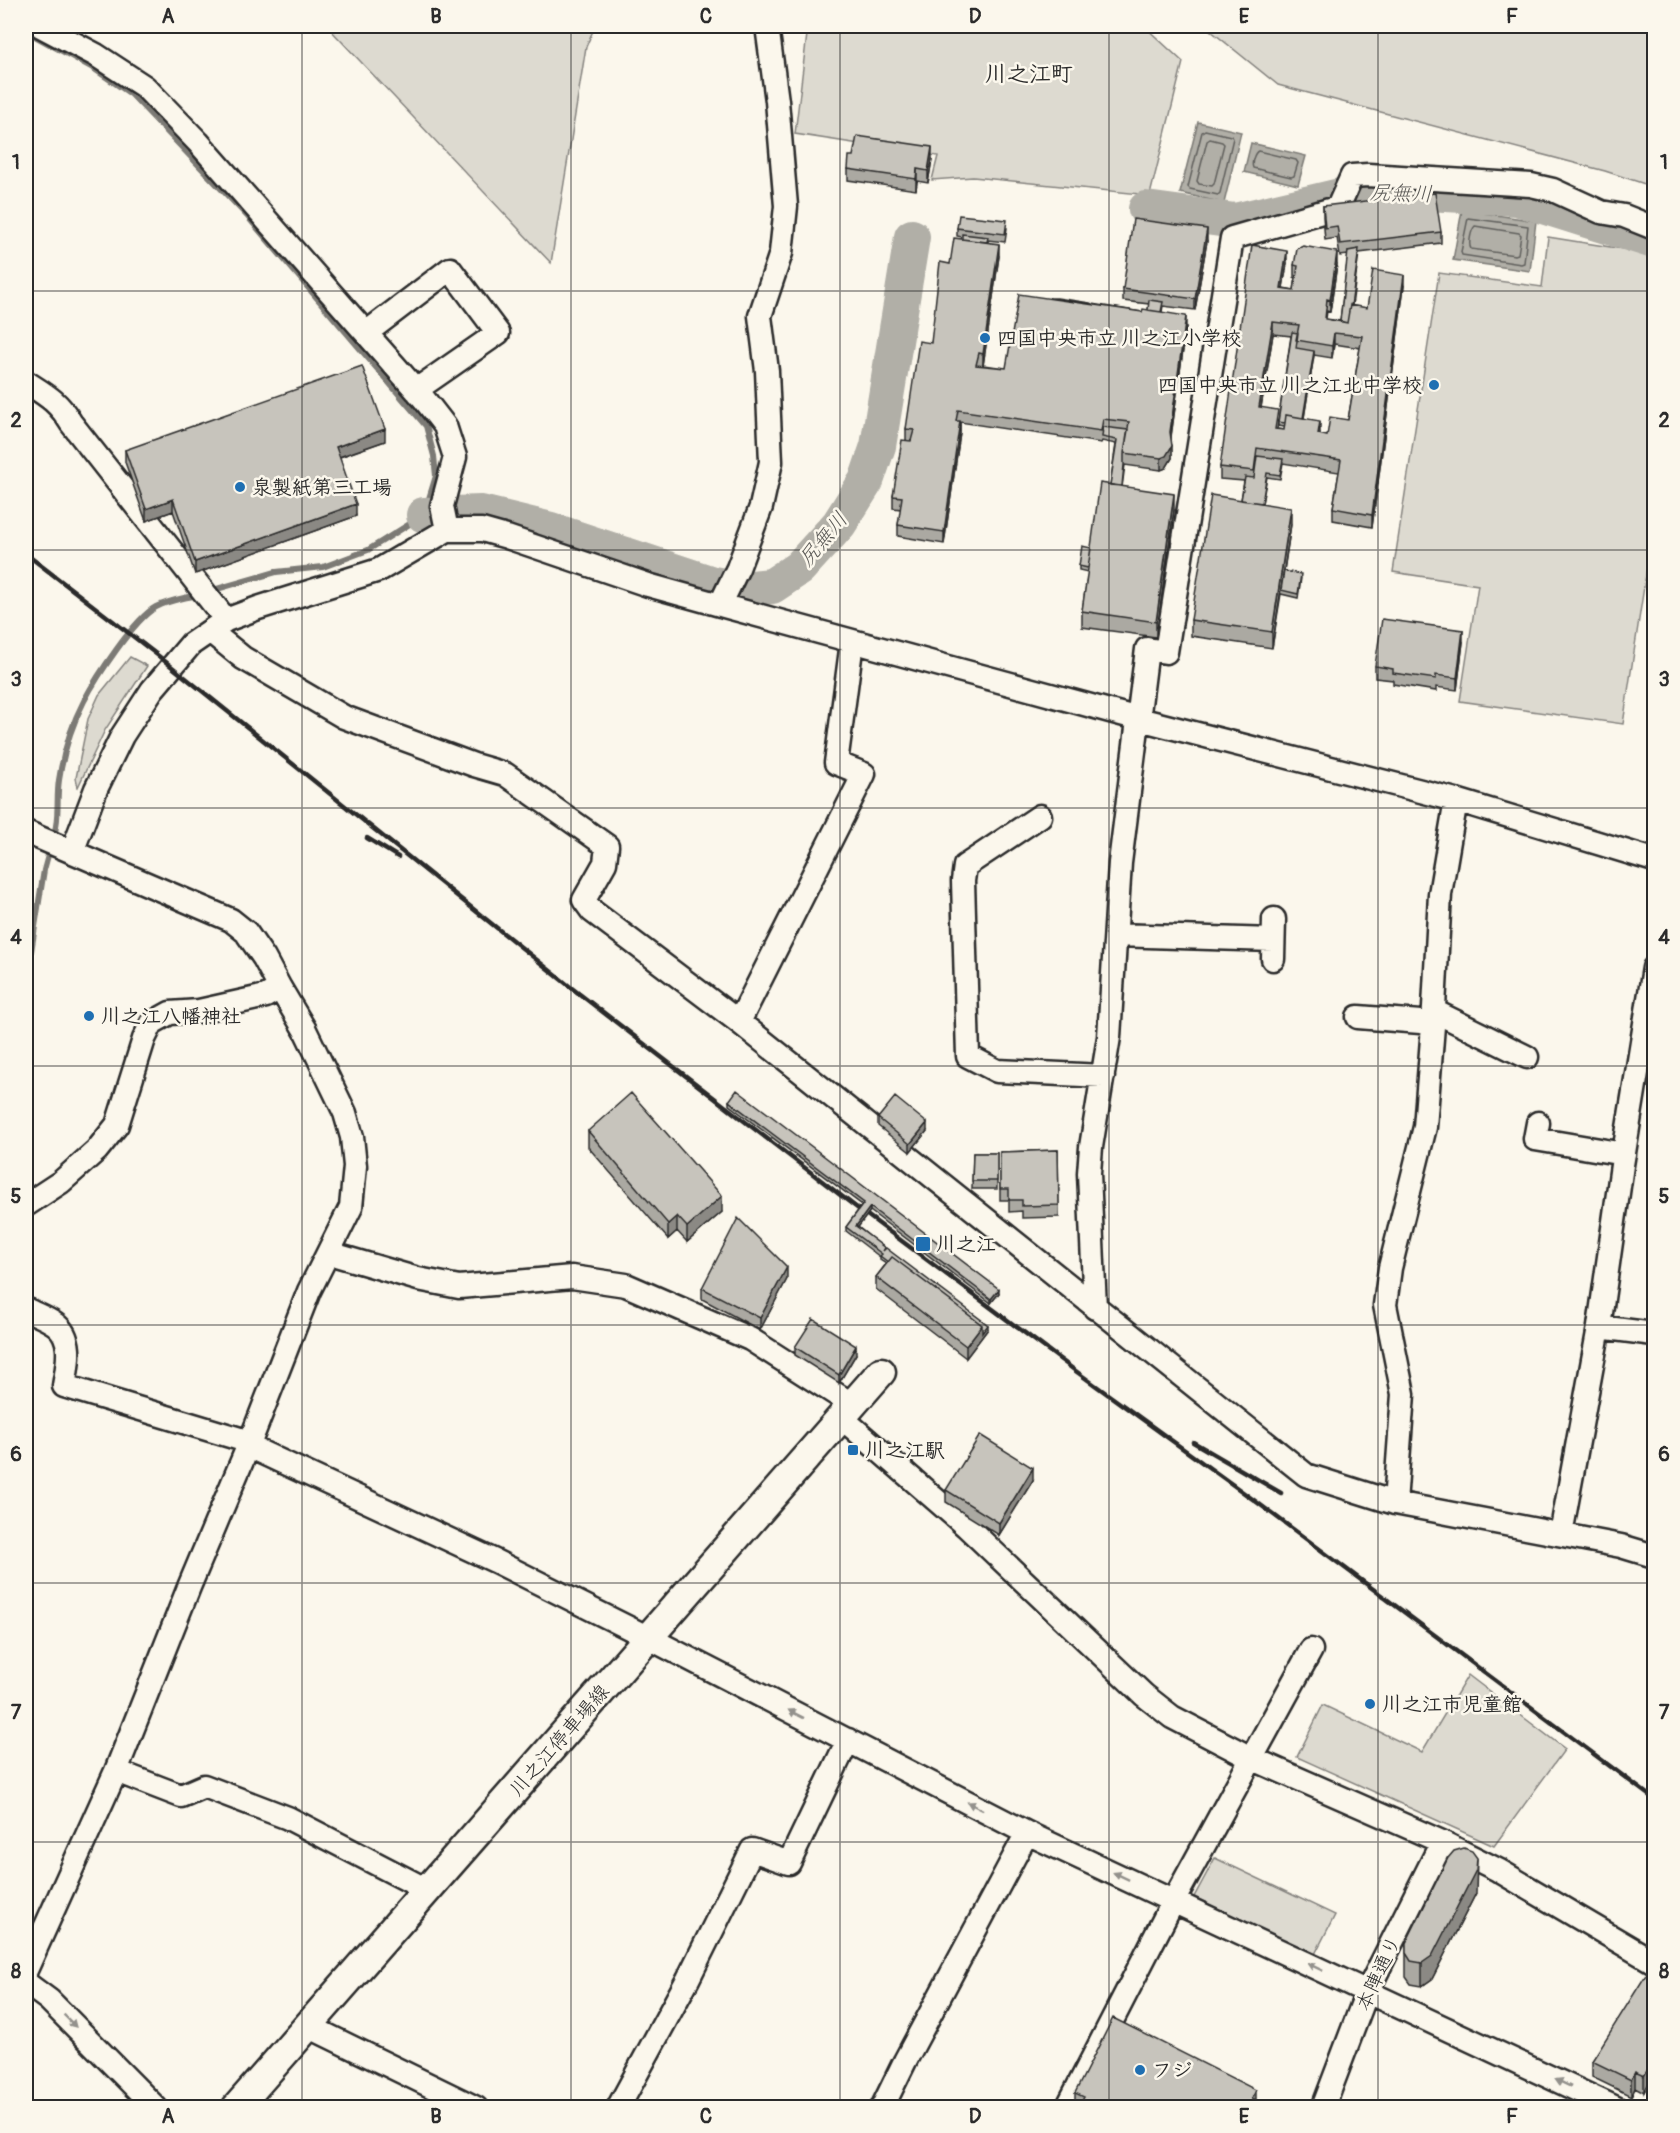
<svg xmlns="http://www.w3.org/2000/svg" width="1680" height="2133" font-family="Pangolin,'Klee One',sans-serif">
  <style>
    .green { fill: #dddad0; stroke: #84827e; stroke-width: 1.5 }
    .water { fill: #b1afa7; stroke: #7b7a75; stroke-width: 1.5 }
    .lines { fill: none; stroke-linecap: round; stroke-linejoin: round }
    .shore { stroke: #61605d; stroke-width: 1.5 }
    .stream { stroke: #7b7a75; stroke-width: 6 }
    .river { stroke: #b1afa7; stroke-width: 36 }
    .minor-casing { stroke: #2b2b2b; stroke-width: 27 }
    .major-casing { stroke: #2b2b2b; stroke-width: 33 }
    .minor { stroke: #fbf7ec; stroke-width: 22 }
    .major { stroke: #fbf7ec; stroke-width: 28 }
    .rail { stroke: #2b2b2b; stroke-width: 4.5 }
    .wall { fill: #aba9a2; stroke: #2b2b2b; stroke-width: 1.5; fill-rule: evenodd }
    .shaded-wall { fill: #8b8984; stroke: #2b2b2b; stroke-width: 1.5 }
    .building { fill: #c7c4bc; stroke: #2b2b2b; stroke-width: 1.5; fill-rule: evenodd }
    .oneway { fill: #93918c }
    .grid { fill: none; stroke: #2b2b2b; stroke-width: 1.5; stroke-opacity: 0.55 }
    .poi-dot { fill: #1f6fb2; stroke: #fbf7ec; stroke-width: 2 }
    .labels { text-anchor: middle; stroke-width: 5; stroke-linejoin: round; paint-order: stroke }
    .poi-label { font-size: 20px; font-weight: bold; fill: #2b2b2b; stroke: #fbf7ec; text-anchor: start }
    .street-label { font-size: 20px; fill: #2b2b2b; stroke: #fbf7ec }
    .water-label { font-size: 21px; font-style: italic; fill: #5a5956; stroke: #fbf7ec }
    .quarter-label { font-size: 22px; font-weight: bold; fill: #2b2b2b; stroke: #fbf7ec }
    .neatline { fill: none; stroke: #2b2b2b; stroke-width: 2 }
    .grid-label { font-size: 20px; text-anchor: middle; font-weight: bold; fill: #2b2b2b }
  </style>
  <rect width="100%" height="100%" fill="#fbf7ec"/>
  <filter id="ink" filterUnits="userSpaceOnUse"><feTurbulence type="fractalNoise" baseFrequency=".0167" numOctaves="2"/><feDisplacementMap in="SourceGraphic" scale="12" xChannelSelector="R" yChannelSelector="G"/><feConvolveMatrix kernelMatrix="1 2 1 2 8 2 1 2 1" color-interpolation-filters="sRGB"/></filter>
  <g filter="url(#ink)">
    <!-- green -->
    <path class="green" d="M327 26H595L586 47 551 263Z
      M808 26H1144L1183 62 1150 195 973 177 932 180 938 156 795 134Z
      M1205 26H1654V187L1605 171 1278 85Z
      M1548 237 1654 254V521L1623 724 1460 701 1478 585 1393 572 1439 273 1542 287Z
      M130 657 147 666 105 730 78 787 76 778 88 719 99 695Z
      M1468 1675 1565 1749 1494 1846 1297 1757 1323 1705 1422 1752Z
      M1215 1858 1335 1915 1314 1956 1194 1897Z"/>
    <!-- water -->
    <path class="water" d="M1198 122 1241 132 1224 203 1180 193Z
      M1251 143 1306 156 1298 185 1244 172Z
      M1462 210 1536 221 1530 271 1453 260Z"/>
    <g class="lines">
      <!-- shore -->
      <path class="shore" d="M1205 130 1231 136 1233 138 1220 193 1218 195 1190 189 1188 187 1202 132Z
        M1210 139 1222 142 1224 144 1214 184 1212 186 1199 184 1197 181 1207 141Z
        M1258 151 1296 160 1298 163 1294 176 1291 177 1253 168C1251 163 1254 153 1258 151Z
        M1468 218 1528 226 1524 263 1521 264 1462 255 1461 252Z
        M1475 226 1519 233 1521 235 1518 254 1515 255 1471 249C1468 244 1471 230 1475 226Z"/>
      <!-- stream -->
      <path class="stream" d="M26 31 93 68 131 94 248 217 426 426 434 456 436 476 424 515 368 550 323 567 276 572 210 591
        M53 839C60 819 56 800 59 780 63 754 72 724 84 701 96 678 134 619 156 607 169 600 186 598 200 594
        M26 983 44 870 50 848"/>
      <!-- river -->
      <path class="river" d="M1146 209 1235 221 1357 192 1392 191 1517 198 1654 241
        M424 515 481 513 551 530 713 584 742 589 772 586 799 568 839 524 866 481 878 446 912 237"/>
      <!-- minor casing -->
      <g class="minor-casing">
        <path id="minor" d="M41 26 96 55 145 87 198 142 424 399 445 426 455 457 442 506 447 530
          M366 333 450 269 498 333 416 390
          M26 382C46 395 58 401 71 423L226 620
          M720 605 738 568 761 507 771 462 767 371 760 316 781 253 786 206 777 101 767 26
          M210 631 243 658 344 717 474 765 505 774 607 846 605 863 584 900 592 911 739 1022 1306 1475 1395 1503 1621 1546 1654 1556
          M1040 816 965 866 963 881 968 1056 997 1071 1103 1076
          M26 832 231 920 246 932 264 958 280 988 305 1030 345 1113 352 1137 355 1166 351 1207 309 1291 250 1442 189 1587 116 1771 26 1970
          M72 852 96 789 122 736 152 690 191 644 226 620 258 608 379 570 447 530H482L507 537 648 585 720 605 1139 719 1456 800 1654 860
          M1116 935 1273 940
          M1273 959 1274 919
          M1434 1011 1527 1057
          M1358 1017 1433 1023
          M739 1022 864 774 836 763 852 642
          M1538 1123 1535 1139 1624 1154
          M26 1205 61 1182 97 1150 117 1125 144 1039 152 1023 170 1013 199 1011 266 996 280 988
          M329 1253 418 1279 459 1287 572 1277 626 1285 750 1339 853 1405
          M1095 1308 1089 1173 1091 1147 1109 1037 1120 863 1147 649 1166 652 1232 238 1336 208 1339 205 1352 176 1368 175 1531 185 1553 190 1601 212 1624 216 1654 228
          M26 1309C35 1314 47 1318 55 1324 75 1338 67 1367 64 1386L250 1442
          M1599 1327 1654 1334
          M842 1418 966 1526 1144 1695 1172 1717 1251 1758 1442 1842 1498 1870 1654 1962
          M248 1446 495 1561 649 1638 1027 1833 1616 2108
          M1395 1503 1403 1394 1385 1305 1390 1268 1425 1127 1433 1026 1440 894 1456 800
          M1561 1534 1599 1327 1622 1165 1654 968
          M116 1771 181 1796 204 1786 288 1818 427 1890
          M26 1983 49 2000 156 2108
          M306 2025 476 2108
          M618 2108 688 1979 752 1850 789 1863 848 1740
          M882 2108 905 2061 1027 1833
          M1067 2108 1174 1900 1311 1650
          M1323 2108 1367 1992 1442 1842"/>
      </g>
      <!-- major casing -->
      <g class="major-casing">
        <path id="major" d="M236 2108 881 1372"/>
      </g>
      <!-- minor -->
      <use href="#minor" class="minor"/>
      <!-- major -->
      <use href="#major" class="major"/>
      <!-- rail -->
      <path class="rail" d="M26 554 156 654 573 989 861 1211
        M367 838 398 857
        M867 1215 1077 1372 1258 1503 1654 1799
        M1193 1442 1281 1493"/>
    </g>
    <!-- wall -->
    <path class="wall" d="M932 159 928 183 917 181 916 190 848 180V169Z
      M1323 206 1441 232V243L1359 253 1352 306 1367 308 1404 286 1372 527 1333 520V508L1339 472 1283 463 1280 479 1267 477 1262 503 1291 524 1284 571 1301 578 1298 598 1281 594 1272 648 1191 636V620L1241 500 1244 481 1220 479V467L1287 263 1283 288 1294 290 1296 278 1294 277V265L1337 264 1330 312 1327 311 1326 319 1340 321 1348 255 1340 256 1337 238 1325 240 1323 217ZM1273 334 1291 336 1278 422V426L1285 427 1284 430 1277 429 1278 422 1261 408ZM1334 344 1360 348 1348 420 1327 436 1320 435V433L1304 418 1314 355 1332 358Z
      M957 228H1007L1005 242 988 240V242L999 256 983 365 1006 368 1092 304 1142 312 1148 310 1149 304 1123 301V289L1207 241 1195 310 1163 306 1162 312 1186 328 1171 437 1172 458 1166 468 1161 470 1125 465 1122 487 1174 510 1156 637 1082 627V611L1088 572 1079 570V566L1091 548 1110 485 1116 444 1102 441 1101 443 960 422V433L944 544 898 536V525L901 509 893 508V496L906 440V429L931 343 950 264 962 239V237L957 236Z
      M385 441 340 457 356 516 195 574 173 511 146 521 125 462V450Z
      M1463 642 1457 690 1436 687V691L1393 684V680L1375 678V666Z
      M729 1101 999 1293 991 1303 870 1211 858 1227 885 1249 988 1329 966 1358 876 1289V1277L886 1264 880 1260V1257L846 1231V1227L862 1205 729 1105Z
      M878 1118 927 1131 910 1152 878 1126Z
      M588 1131 722 1212 687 1242 677 1231 668 1239 588 1147Z
      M1058 1150 1059 1217 1022 1218V1211L1009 1212V1200H1000V1152Z
      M973 1153H997V1189H972Z
      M787 1279 760 1330 702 1299V1288Z
      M795 1347 856 1354 839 1383 795 1355Z
      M1033 1480 999 1535 946 1502V1490Z
      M1476 1893 1432 1979 1422 1986 1411 1984 1406 1977V1943Z
      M1654 1973V2086L1649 2083 1644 2092 1635 2087 1631 2096 1592 2077V2061Z
      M1075 2093 1256 2101 1269 2108H1075Z"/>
    <!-- shaded-wall -->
    <path class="shaded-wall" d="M932 147V159L928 183V171Z
      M917 169V181L916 190V179Z
      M1207 229V241L1195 310V299Z
      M999 244V256L983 366V354Z
      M1287 251V263L1281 300V288Z
      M1337 252V264L1330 312V300Z
      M1404 275V286L1372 527V515Z
      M1186 316V328L1170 443V432Z
      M1273 322V334L1259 419V407Z
      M1334 333V344L1332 358V346Z
      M1314 351V355L1302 430V426Z
      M960 421V433L944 544V532Z
      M1320 421V433L1318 446V434Z
      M385 429V441L336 458V447Z
      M1172 446V458L1166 468 1161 470V458Z
      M1174 494V510L1156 637V622Z
      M173 499V511L146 521V509Z
      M356 504V516L195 574V562Z
      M1291 508V524L1272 648V632Z
      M1463 630V642L1457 690V678Z
      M927 1123V1131L910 1152V1144Z
      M722 1196V1212L687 1242V1227Z
      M870 1207V1211L856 1230V1226Z
      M677 1216V1231L668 1239V1224Z
      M787 1267V1279L760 1330V1318Z
      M999 1289V1293L991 1303V1299Z
      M982 1325H988V1329L966 1358V1346Z
      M856 1346V1354L839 1383V1375Z
      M1033 1468V1480L999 1535V1523Z
      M1477 1858 1476 1893 1432 1979 1422 1986V1963Z
      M1649 2067V2083L1644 2092V2076Z
      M1635 2072V2087L1631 2096V2080Z
      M1256 2090V2106L1252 2099Z"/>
    <!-- building -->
    <path class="building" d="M857 136 932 147 928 171 917 169 916 179 848 169 849 156H853Z
      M1435 193 1441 232 1340 244 1337 226 1325 228 1323 206Z
      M959 215 1007 220 1005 234 957 228Z
      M1133 219 1207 229 1195 299 1123 289Z
      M962 234 988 237 987 242 962 239Z
      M954 238 999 244 983 354 979 353 976 365 1006 368 1019 294 1142 312 1143 309 1186 316 1170 432 1172 446 1166 456 1161 458 1124 453 1129 422 1103 419 1101 431 958 410 956 421H960L944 532 898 525 902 497 893 496 902 440 911 441 914 430 906 429 919 341 931 343 940 262 950 264Z
      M1252 245 1287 251 1281 288 1294 290 1298 266 1294 265 1297 249 1303 246 1337 252 1330 300 1327 299 1325 319 1347 323 1350 305 1367 308 1373 270 1404 275 1372 515 1333 508 1341 460 1257 448 1254 471 1220 467ZM1273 322 1299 325 1296 340 1332 346 1334 333 1362 336 1348 420 1330 417 1327 436 1318 434 1320 421 1286 415 1284 430 1275 429 1278 410 1259 407Z
      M1359 249 1351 306 1350 305 1347 323 1340 321 1348 251Z
      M1049 298H1057L1090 303 1092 304Z
      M1149 300 1163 302 1161 312 1148 310Z
      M1292 332 1298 333 1296 348 1314 351 1303 418 1286 415 1285 423 1278 422Z
      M362 366 385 429 336 447 356 504 195 562 173 499 146 509 125 450Z
      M1103 427 1128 430 1124 453V465L1122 486 1110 485 1117 440 1102 437Z
      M1257 456 1283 459 1280 475 1267 473 1262 503 1241 500 1245 477 1254 478Z
      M1100 483 1174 494 1156 622 1082 611Z
      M1211 495 1291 508 1272 632 1191 620Z
      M1082 546 1091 548 1088 568 1079 566Z
      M1284 571 1301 574 1298 594 1281 590Z
      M1382 619 1463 630 1457 678 1436 675V679L1393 673V669L1375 666Z
      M737 1090 999 1289 991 1299 870 1207 856 1226 885 1248 883 1251 886 1248 988 1325 982 1333V1325L892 1257 888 1262 880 1256 882 1254 846 1227 864 1203 729 1101Z
      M631 1093 722 1196 687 1227 677 1216 668 1224 588 1131Z
      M895 1097 927 1123 910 1144 878 1118Z
      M1058 1150 1059 1205 1022 1206V1200H1009V1189H1000V1152Z
      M973 1153H997V1181H972Z
      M738 1218 787 1267 760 1318 702 1288Z
      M892 1257 982 1325 966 1346 876 1277Z
      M813 1319 856 1346 839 1375 795 1347Z
      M980 1435 1033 1468 999 1523 946 1490Z
      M1464 1848 1472 1851 1477 1858 1476 1870 1432 1956 1422 1963 1411 1961 1406 1953V1943L1448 1858 1454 1851Z
      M1649 1970 1654 1973V2070L1649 2067 1644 2076 1635 2072 1631 2080 1592 2061Z
      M1113 2018 1256 2090 1252 2099 1269 2108H1078L1084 2097 1075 2093Z"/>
    <!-- one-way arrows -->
    <defs><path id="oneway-solid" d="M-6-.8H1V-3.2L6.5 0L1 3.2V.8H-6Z" transform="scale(1.5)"/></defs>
    <g class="oneway">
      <use href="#oneway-solid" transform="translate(796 1714) rotate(-153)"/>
      <use href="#oneway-solid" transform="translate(975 1806) rotate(-153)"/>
      <use href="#oneway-solid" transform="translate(1121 1876) rotate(-155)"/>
      <use href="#oneway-solid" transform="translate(1315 1967) rotate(-155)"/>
      <use href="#oneway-solid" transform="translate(70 2021) rotate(45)"/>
      <use href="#oneway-solid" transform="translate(1563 2083) rotate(-155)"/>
    </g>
  </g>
  <!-- grid -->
  <path class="grid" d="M302 26V2108M571 26V2108M840 26V2108M1109 26V2108M1378 26V2108M26 291H1654M26 550H1654M26 808H1654M26 1066H1654M26 1325H1654M26 1583H1654M26 1842H1654"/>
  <!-- markers -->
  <g class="poi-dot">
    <circle cx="985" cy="338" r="6"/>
    <circle cx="1434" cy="385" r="6"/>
    <circle cx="240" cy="487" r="6"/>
    <circle cx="89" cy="1016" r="6"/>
    <rect x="915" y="1236" width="16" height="16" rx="3"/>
    <rect x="847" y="1444" width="12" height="12" rx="3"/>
    <circle cx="1370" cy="1704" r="6"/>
    <circle cx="1140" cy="2070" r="6"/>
  </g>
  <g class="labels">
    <!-- poi labels -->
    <g class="poi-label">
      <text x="997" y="345">四国中央市立 川之江小学校</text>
      <text x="1422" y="392" text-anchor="end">四国中央市立 川之江北中学校</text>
      <text x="252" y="494">泉製紙第三工場</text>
      <text x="101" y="1023">川之江八幡神社</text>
      <text x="936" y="1251">川之江</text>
      <text x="865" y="1457">川之江駅</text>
      <text x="1382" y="1711">川之江市児童館</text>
      <text x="1152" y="2077">フジ</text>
    </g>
    <!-- street labels -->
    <g class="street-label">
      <text transform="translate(559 1740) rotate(-49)" y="7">川之江停車場線</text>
      <text transform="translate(1378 1973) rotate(-65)" y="7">本陣通り</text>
    </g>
    <!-- water labels -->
    <g class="water-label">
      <text transform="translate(1401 193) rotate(2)" y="7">尻無川</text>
      <text transform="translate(823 539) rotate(-50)" y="7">尻無川</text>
    </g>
    <!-- quarter labels -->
    <g class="quarter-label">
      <text x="1029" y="81">川之江町</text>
    </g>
  </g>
  <!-- margin -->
  <rect width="1680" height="2133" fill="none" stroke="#fbf7ec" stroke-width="66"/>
  <rect x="33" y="33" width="1614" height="2067" class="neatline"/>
  <g class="grid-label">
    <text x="168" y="23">A</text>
    <text x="436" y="23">B</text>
    <text x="706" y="23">C</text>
    <text x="975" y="23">D</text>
    <text x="1244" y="23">E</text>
    <text x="1512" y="23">F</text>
    <text x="16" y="169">1</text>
    <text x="1664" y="169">1</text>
    <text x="16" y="427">2</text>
    <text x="1664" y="427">2</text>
    <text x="16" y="686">3</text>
    <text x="1664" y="686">3</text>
    <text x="16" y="944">4</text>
    <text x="1664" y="944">4</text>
    <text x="16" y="1203">5</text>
    <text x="1664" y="1203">5</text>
    <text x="16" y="1461">6</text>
    <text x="1664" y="1461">6</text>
    <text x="16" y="1719">7</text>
    <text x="1664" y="1719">7</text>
    <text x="16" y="1978">8</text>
    <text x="1664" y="1978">8</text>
    <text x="168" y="2123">A</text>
    <text x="436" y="2123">B</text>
    <text x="706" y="2123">C</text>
    <text x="975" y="2123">D</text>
    <text x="1244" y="2123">E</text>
    <text x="1512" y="2123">F</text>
  </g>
</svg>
